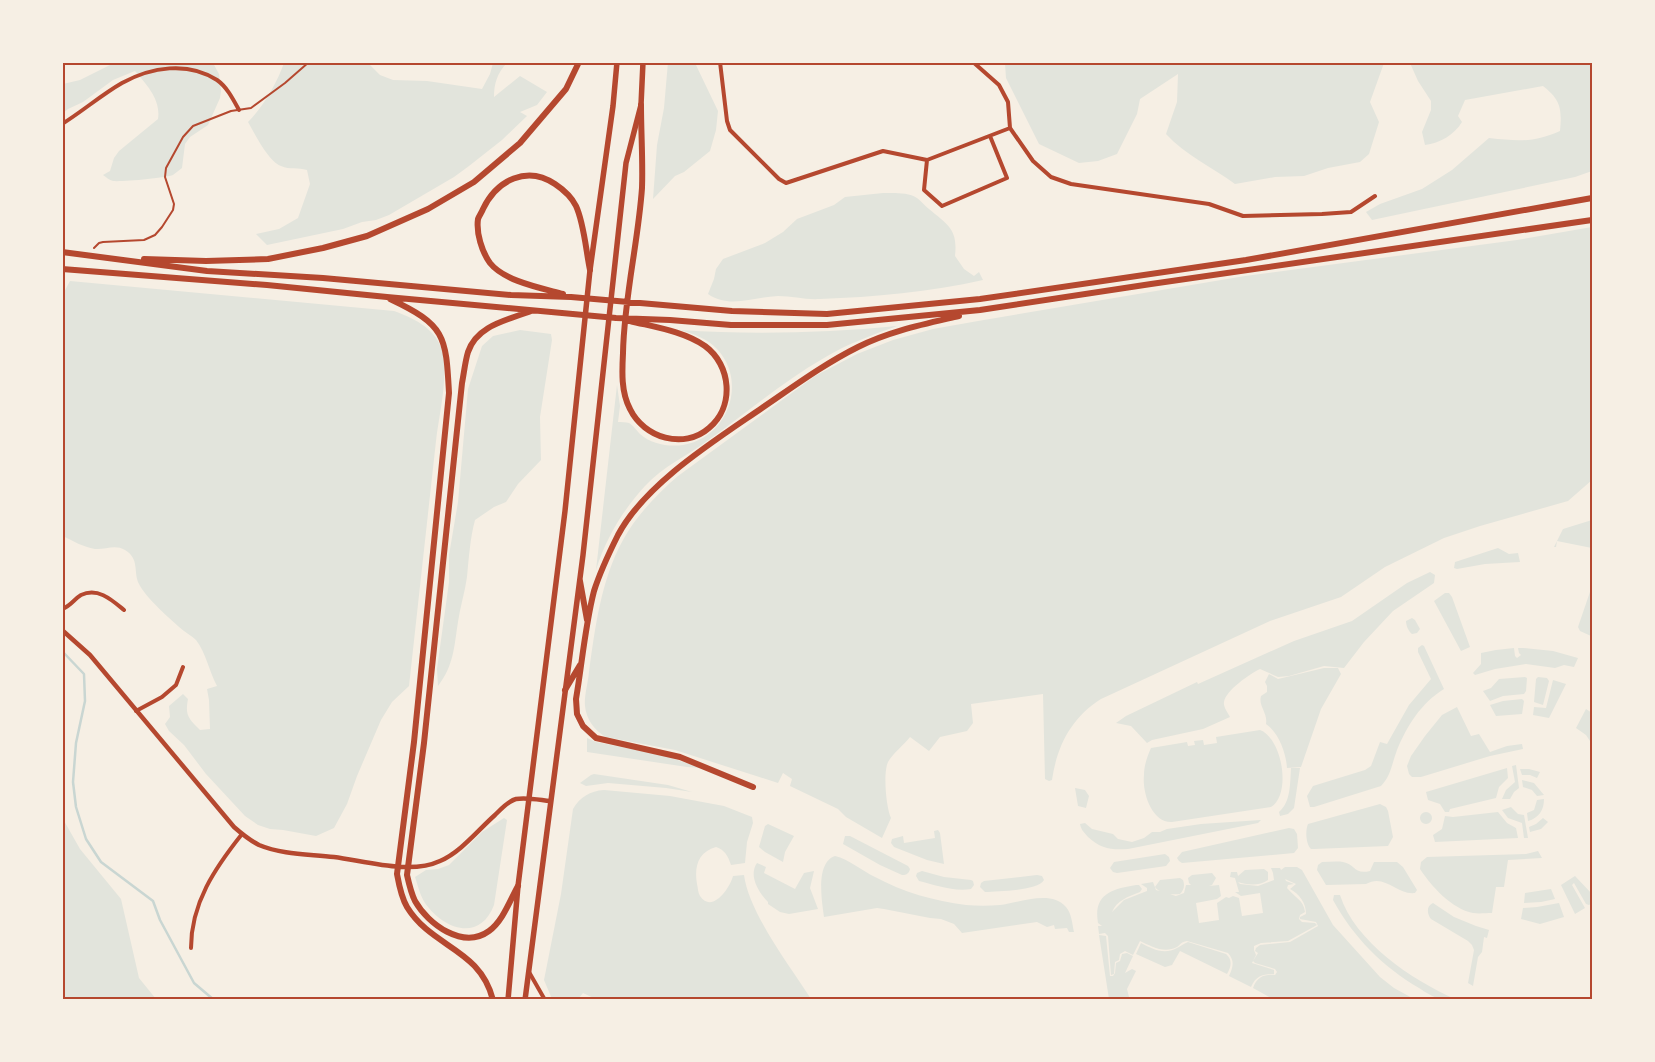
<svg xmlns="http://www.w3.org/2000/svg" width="1655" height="1062" font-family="'Fira Sans',sans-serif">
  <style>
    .green { fill: #e2e4dc }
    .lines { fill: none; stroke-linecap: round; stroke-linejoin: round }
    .stream { stroke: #c9d6d2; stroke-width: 2.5 }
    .service { stroke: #b5482f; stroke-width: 2 }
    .minor { stroke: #b5482f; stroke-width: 4 }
    .tertiary { stroke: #b5482f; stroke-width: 4.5 }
    .primary { stroke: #b5482f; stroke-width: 5.5 }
    .trunk { stroke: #b5482f; stroke-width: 6 }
    .neatline { fill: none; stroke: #b5482f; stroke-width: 2 }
  </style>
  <rect width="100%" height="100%" fill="#f6efe4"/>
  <!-- green -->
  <path class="green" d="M668 62 695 63 718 111 716 130 710 151 684 172 675 176 653 199 657 145 664 108Z
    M114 63H213L219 74 221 91 220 98 208 125 190 137 185 144 182 168C179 170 176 173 173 175 166 178 121 182 113 181 109 180 107 178 103 175L110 171 114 158 119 151 158 119C161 100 147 85 135 71L113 80 83 102 68 109 63 113V84L80 80Z
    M284 63H369L370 65 380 75 393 80 427 81 482 89 490 74 493 63H507C497 73 494 84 494 97L520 76 547 92 537 105 520 112 527 116 502 140 469 166 454 177 389 215 376 220 362 222 343 229 267 245 256 234 279 229 298 218 310 184 307 170C298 167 290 170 281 166 268 161 255 134 248 122 263 107 277 83 284 63Z
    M1005 63H1384L1370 102 1379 122 1369 154 1360 162 1328 168 1304 176 1275 177 1235 184C1212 167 1185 155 1166 134L1177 102 1178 74 1140 99 1137 114 1117 154 1098 161 1079 163 1039 144 1006 78Z
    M1410 63H1592V171L1575 177 1372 220 1366 212 1380 204 1422 189 1452 170 1489 138C1518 141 1532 143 1560 131 1562 109 1561 100 1543 86L1465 100 1458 116 1462 122C1454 135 1440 143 1425 145L1422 132 1431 110V101L1418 81Z
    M883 193C894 193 908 192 917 198 921 201 925 206 929 209 948 225 958 229 955 256L964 269 974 276 979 272 983 280C930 292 874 297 820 299 806 300 792 296 778 296 754 297 729 309 708 294L714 279 716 269 723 259 765 243 783 232 797 219 834 205 845 197Z
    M1592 227V480L1568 501 1480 526 1444 538 1385 567 1341 597 1270 621 1101 699C1071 718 1057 746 1052 780L1049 781 1045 779 1043 694 971 704 973 723 967 731 940 737 929 751 910 737C904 745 893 753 888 762 883 773 886 807 891 818L882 838 846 817 838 809 790 786 792 779 783 773 778 783 675 750 606 737C595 731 586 719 585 706 584 696 588 683 589 672 595 628 601 580 623 540 636 516 657 494 678 476L815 376 857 354 893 340 933 329 978 321 1245 276 1517 240Z
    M70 281 394 311C413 318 433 327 441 347 450 371 439 414 436 441 427 523 418 604 409 686L392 702 381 720 357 776 347 804 334 828 316 836 283 830 270 829 258 825 245 816 206 774 184 745 169 731 165 724 170 717 169 706 183 694 188 699C185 715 188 718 200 730L210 729 209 700 207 689 217 686C209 671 206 653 196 640 193 637 188 634 184 631 172 621 145 597 139 584 133 572 140 559 125 550 115 544 105 550 95 549 83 547 73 541 63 536L62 296Z
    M897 326C872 335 847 344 824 358 784 381 747 412 710 439 689 455 663 466 645 486 623 510 606 538 596 570L617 385 620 406 618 422C621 422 626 422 629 423 633 425 637 431 640 434 651 444 668 447 683 445 728 438 748 382 717 349 707 338 693 334 680 330 752 335 825 333 897 326Z
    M520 330 551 334 552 340 540 417 541 460 518 484 506 502 494 507 475 520C470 539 469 557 467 577 465 592 460 607 458 622 454 647 454 665 438 686L437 669 449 582V555L458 502 468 389 482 346 493 336Z
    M1592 520V548L1557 541 1556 547H1554L1563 529Z
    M1498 548 1509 554 1518 553 1520 562 1485 564 1457 569 1454 568 1455 562Z
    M1430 572 1435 575 1434 583 1393 611 1364 642 1344 668 1324 666 1289 676 1278 677 1260 669C1250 674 1226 690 1224 702 1223 707 1228 713 1230 717L1203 729 1152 740 1147 743 1131 726 1116 723 1126 716 1197 682 1198 684 1294 641 1352 621 1407 583Z
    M1592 586V633L1591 636 1580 631 1578 627Z
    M1445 593H1449L1452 597 1470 647 1461 651 1434 601Z
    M1412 618 1415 620 1420 629 1417 633 1412 634C1408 631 1406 625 1406 621Z
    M1422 645 1424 646 1444 689C1421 703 1407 726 1397 750 1392 763 1391 776 1381 786L1314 807H1310L1307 796 1313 786 1365 770 1371 766 1380 742 1387 744 1409 705 1431 679 1418 652V648Z
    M1514 648 1515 656 1517 658 1521 655 1519 653 1518 648H1523L1553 651 1578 658 1574 667 1564 665 1555 668 1526 664 1495 669 1475 675 1473 673 1481 664V653L1496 650Z
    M1324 668H1338L1341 674 1321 709 1301 767 1287 768C1286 753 1279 733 1266 724 1268 713 1258 706 1261 696L1267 692V686L1265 682 1269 674 1278 679Z
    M1525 677 1527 678 1526 691 1524 694 1503 696 1490 701 1483 691 1491 688 1499 679Z
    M1538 677 1547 678 1549 681 1543 705 1534 702 1536 679Z
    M1553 680 1566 684 1549 718 1533 715 1534 707 1546 708Z
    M1522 699 1524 701 1522 714 1496 716 1490 705 1503 701Z
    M1457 707 1471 736 1479 734 1490 752 1507 746 1522 744 1523 749 1490 756 1421 777H1412L1409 774 1407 766 1411 756 1425 736 1442 715Z
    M1586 709 1592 713V744L1586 735 1576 728Z
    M1260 730C1282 738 1292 794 1271 807L1172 822C1152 823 1142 793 1144 775 1144 766 1147 757 1151 748L1187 742 1188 746 1195 745 1194 741 1203 740 1204 745 1217 743 1216 737Z
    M587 738 596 742 662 755 702 768 687 767 587 752Z
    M1516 765 1519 788 1514 792 1510 799H1502L1506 790 1515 782 1512 766Z
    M1291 768H1300L1294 808 1288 814 1280 816 1279 812C1291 802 1290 783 1291 768Z
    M1507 768 1508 778 1499 787 1496 798 1450 809 1449 812H1445L1440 804 1428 800 1426 792Z
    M1520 769H1529L1540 772 1537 778 1530 775H1522Z
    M594 774 668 785 692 792 666 788 608 783 586 786 580 783 591 775Z
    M1522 780 1534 783 1544 795 1537 796 1532 790 1523 787Z
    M1075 788 1085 790 1089 796 1086 808 1078 806Z
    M604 790 670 796 724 806 752 817 753 823 747 842 745 863 731 865C728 856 725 850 716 847 698 852 694 867 697 884 698 888 698 893 700 896 712 914 730 888 733 876L744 875C749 913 790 966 811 999L598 1000 583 993 578 999H552L544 980 561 894 573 809C580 797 590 791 604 790Z
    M1544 799C1544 810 1539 818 1528 821L1527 813 1534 810 1537 800Z
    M1380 804 1386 807 1388 811 1393 837 1388 846 1314 849H1311C1306 844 1305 831 1308 824Z
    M1511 807 1518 814 1524 815 1528 838H1524L1522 823 1508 818 1502 810Z
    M1420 818a6 6 0 1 1 12 0a6 6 0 1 1-12 0Z
    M1498 812 1507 823 1516 828 1518 838 1435 842 1433 835 1442 829 1445 816 1453 817Z
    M504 818 507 820 494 905C480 942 444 930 425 903 420 895 418 886 415 877L426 870 438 869 449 865 482 832Z
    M1543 818 1548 822 1541 829 1530 832 1529 827 1536 824Z
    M63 819 80 849 121 899 139 978 156 999H63Z
    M1261 820 1258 823 1128 849C1111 850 1101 849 1088 837 1084 832 1081 830 1080 824L1085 823 1092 829 1113 834 1118 839 1132 842 1144 838 1152 832H1160L1167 829 1201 824Z
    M768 824 794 836 785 852 783 862 765 852 759 847 765 826Z
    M1289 828 1294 829 1297 834 1298 848 1294 853 1182 863 1179 861 1177 858 1182 852Z
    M938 830 940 833 944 864 927 860 894 847 891 843 892 839 903 836 904 843 935 838 934 831Z
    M845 836H850L908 866 910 869C909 873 907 875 902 875L880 865 843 844Z
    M1538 851 1542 858 1508 860 1504 887H1496L1492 913C1486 913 1479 914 1473 913 1452 909 1431 886 1420 869L1421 862 1427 857 1526 854Z
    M1165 854 1169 857 1170 861 1166 866 1117 873 1113 872 1110 868 1114 862Z
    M835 856C849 859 862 871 875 877 903 892 934 901 966 905 977 906 989 906 1000 905 1019 903 1051 889 1066 907 1072 914 1072 924 1074 932H1069L1067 928 1055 929 1054 925 1047 927 1037 922 962 933 954 924 941 919 930 918 884 909 877 908 824 917C822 901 815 863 835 856Z
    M1322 862C1329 862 1337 861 1343 862 1355 864 1354 875 1370 871L1374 862H1397L1403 867 1417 890 1415 893C1396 895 1385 873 1366 884L1326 885 1317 870 1318 865Z
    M757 863 766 867 764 873 795 889 804 873 814 871 810 888 818 909 789 914 780 912 768 904V902C759 893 748 876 757 863Z
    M1285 867H1297L1302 870 1333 925 1380 977 1394 988 1414 999H1273L1253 988C1257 977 1264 974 1275 975L1277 972 1275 969 1255 963 1253 961 1258 953 1255 951 1256 948 1260 945 1290 942 1318 926 1316 922 1300 919V917L1306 914C1306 902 1299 894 1290 889L1296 884 1285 879 1283 874 1286 881 1294 884 1288 885 1287 888C1294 897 1304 900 1305 912L1300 915 1299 919 1302 922 1315 923 1317 925 1288 941 1261 943 1254 946V950L1256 955 1252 963 1274 970V974C1262 974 1256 976 1251 987L1229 976C1233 967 1235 961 1228 953L1187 941C1181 942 1181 944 1177 947 1164 954 1151 946 1140 941L1133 955 1125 951 1120 954 1119 960 1115 962 1114 974 1111 975 1108 936 1105 933 1099 934 1098 926H1102L1098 923C1093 894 1112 889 1136 885H1139L1142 889 1140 892C1128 897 1117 900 1112 912L1124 900 1147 891V888L1141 884 1153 882 1156 890 1176 896 1184 893 1186 885H1191L1189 883 1188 878 1192 875 1212 873 1216 878 1212 885 1209 886 1219 885 1221 896 1217 899 1196 903 1199 923 1219 920 1217 903 1226 897 1229 898 1233 896 1239 898 1242 916 1263 913 1260 893 1241 896 1235 892H1239L1235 878 1230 877 1231 872H1237L1238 876 1245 870 1264 869 1268 872V880C1260 886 1247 885 1238 882L1240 884 1258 886 1274 880 1273 873 1271 868H1280L1281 870Z
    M922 871 944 877 971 880 973 881 974 885 971 889C954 892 935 885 919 881L916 876 917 873Z
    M1037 875 1042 876 1044 880C1038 891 998 891 985 892L980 887 981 883 984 881Z
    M1575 876 1592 894V903L1589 905 1586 904 1574 883 1572 885 1585 908 1575 914 1561 885Z
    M1180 878 1183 880C1185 885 1184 890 1180 894 1172 895 1160 894 1155 887L1160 880Z
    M1551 889 1555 899 1541 902 1524 903 1525 893Z
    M1334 895H1340C1355 942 1412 980 1455 999 1450 1000 1444 1000 1440 999 1433 997 1425 992 1419 988 1383 967 1353 937 1333 900Z
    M1433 903 1454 917 1476 926 1489 930 1487 938 1484 937 1482 952 1478 957 1473 986 1468 983 1474 950 1472 945 1468 941 1431 919C1427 914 1426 906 1433 903Z
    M1559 903 1564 917 1540 924 1521 919 1523 908 1537 907Z
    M1099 935 1106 936 1110 976H1113L1115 973 1116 963 1120 961 1122 954 1127 953 1133 956 1125 973 1132 969 1136 971 1127 989 1129 997 1134 999H1109Z
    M1188 942 1226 954C1233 960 1231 967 1227 974L1180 951 1172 965 1165 967 1136 954 1141 943C1152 949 1164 955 1177 948 1181 946 1183 944 1188 942Z"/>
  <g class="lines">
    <!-- stream -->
    <path class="stream" d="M62 651 84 674 85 701 76 743 73 782 76 807 86 839 101 862 153 901 160 920 194 983 214 1000"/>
    <!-- service -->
    <path class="service" d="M94 248 99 243 103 242 144 240 155 235 162 227 173 210 174 204 165 177 166 168 183 137 193 126 231 111 251 108 285 83 309 62"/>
    <!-- minor -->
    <path class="minor" d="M720 62 727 121 730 130 779 179 786 183 883 151 927 160 1010 128
      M973 62 999 85 1008 102 1010 128 1033 161 1051 177 1071 184 1209 204 1243 216 1322 214 1351 212 1375 196
      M62 124C83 111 101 95 122 83 151 67 188 61 217 80 227 87 233 99 239 110
      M927 160 924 190 942 206 1007 178 990 136
      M62 609C71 606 74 599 81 595 98 587 112 600 124 610
      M136 711 162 697 176 685 183 667
      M191 948C191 903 215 868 242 834
      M529 972 545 1000"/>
    <!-- tertiary -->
    <path class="tertiary" d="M62 630 90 655 234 827C242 834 249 840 259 845 283 855 309 854 334 857 365 861 410 875 440 861 461 852 478 830 495 815 501 809 508 801 516 799 527 797 540 800 550 801"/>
    <!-- primary -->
    <path class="primary" d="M508 1000 518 886 565 511 590 270 613 106 617 62
      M525 1000 583 555 626 163 641 105 643 62"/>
    <!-- trunk -->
    <path class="trunk" d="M62 252 207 271 323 278 511 295 571 297 732 311 827 314 980 299 1246 260 1592 198
      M144 259 206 261 268 259 323 248 367 236 428 209 474 182 520 143 566 89 579 62
      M62 269 267 285 387 297 616 318 670 320 731 325H827L980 310 1151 284 1592 220
      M563 294C541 288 504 281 490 263 482 252 476 233 478 219 479 216 482 212 483 209 497 180 527 165 555 184 564 190 571 196 576 206 584 223 586 251 590 270
      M390 299C445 325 446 335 449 393L414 742 397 874C399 885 401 897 407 907 432 948 480 948 493 1000
      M630 321C654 327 683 331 705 346 731 365 735 406 709 428 684 450 644 438 630 409 621 392 622 372 623 353 624 298 638 244 642 188 643 161 641 133 641 105
      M580 581 587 620
      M565 690 580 665
      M753 787 680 757 596 738 583 726 577 714 576 699C582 664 585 626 594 591 600 572 609 553 618 535 645 484 714 441 762 408 793 387 824 364 858 347 890 331 925 324 959 316
      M518 886C510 900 503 921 489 931 463 950 428 924 415 901 411 893 409 884 407 875L424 743 462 383C464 373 465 362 468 352 477 325 508 320 531 311"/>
  </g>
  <!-- border -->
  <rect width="1655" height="1062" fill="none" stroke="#f6efe4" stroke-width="128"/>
  <rect x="64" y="64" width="1527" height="934" class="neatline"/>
</svg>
